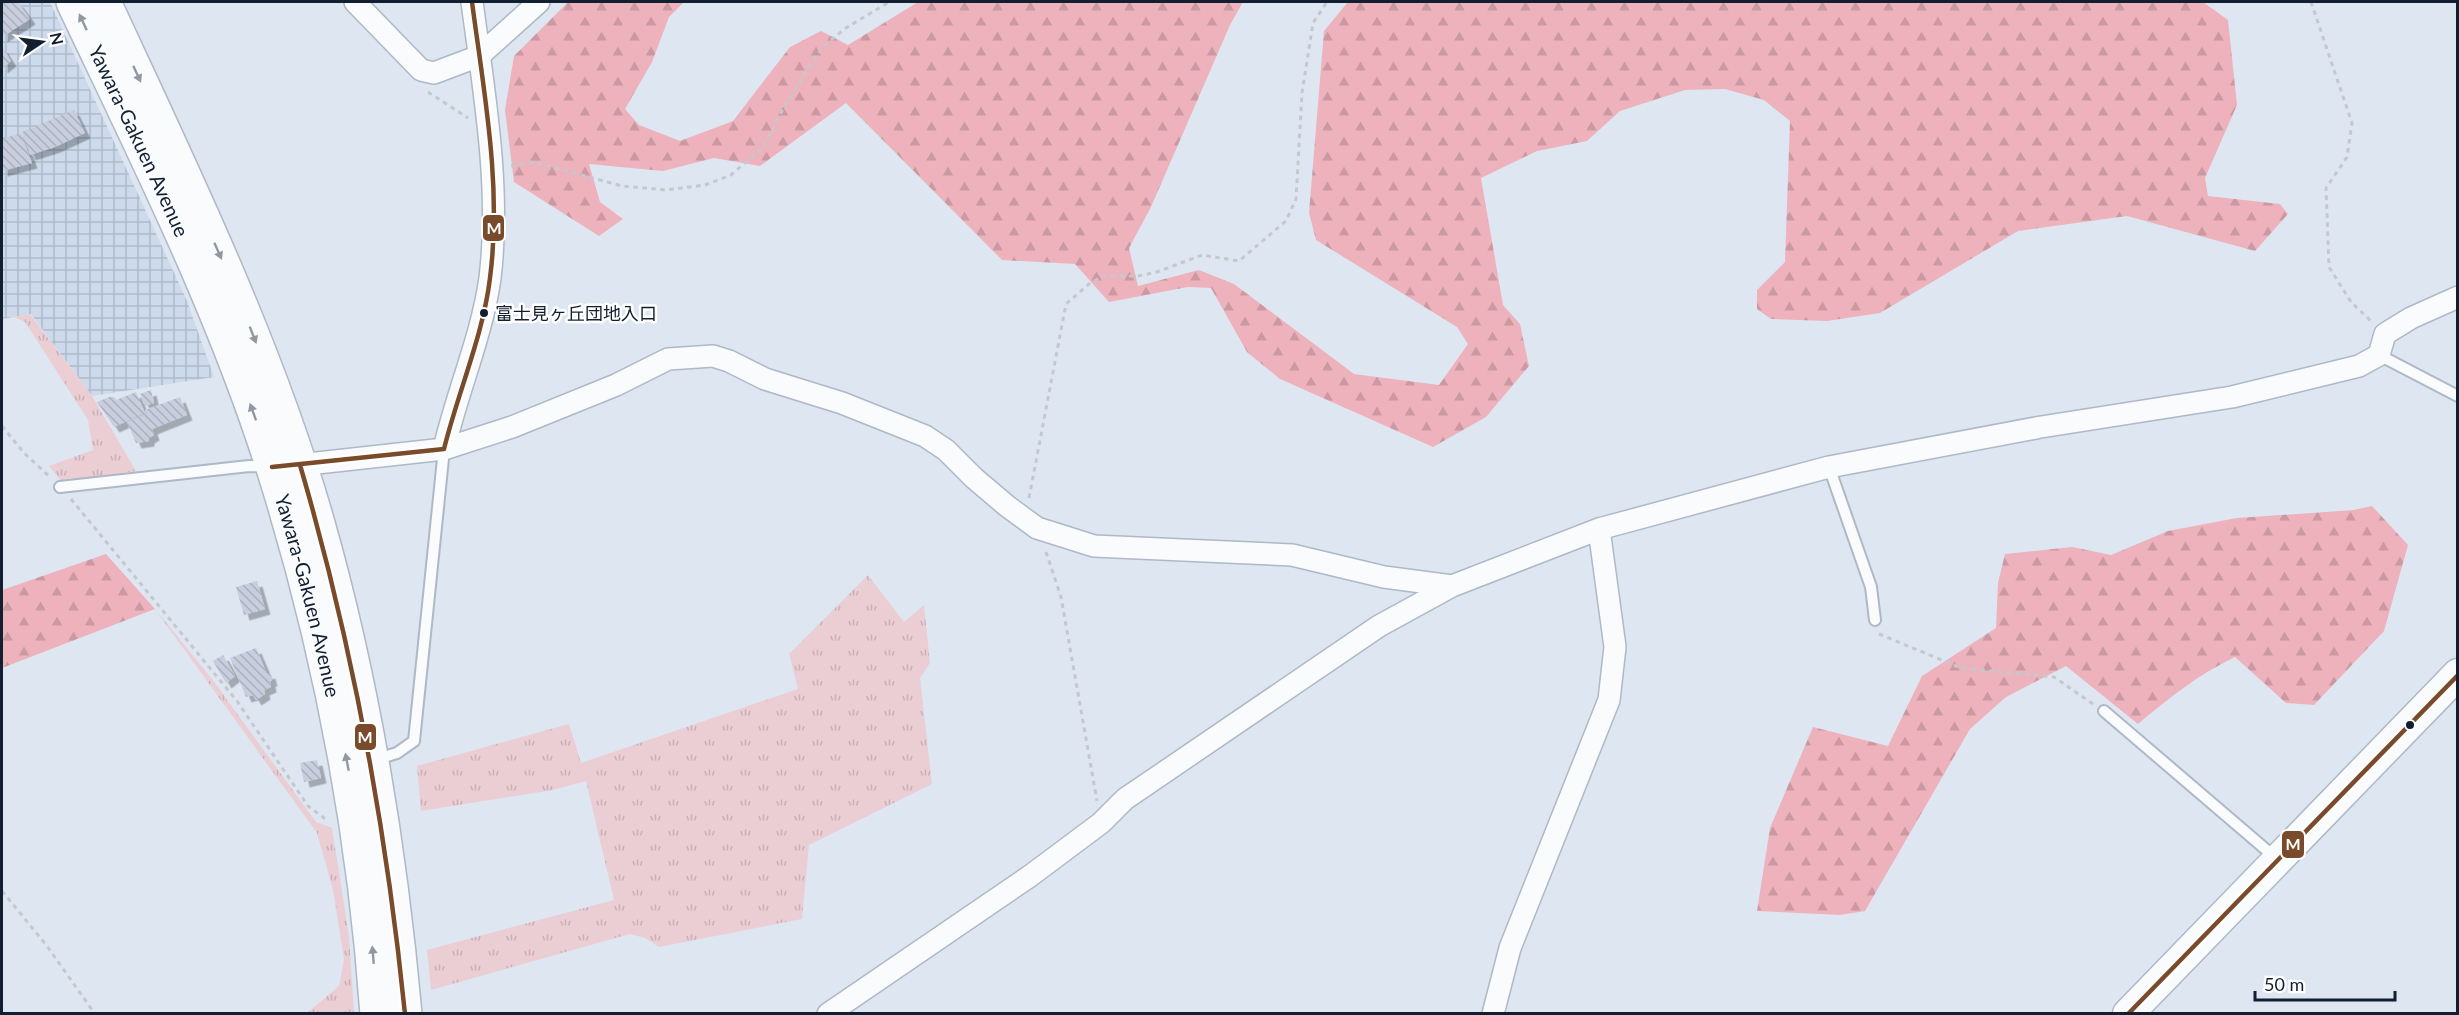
<svg xmlns="http://www.w3.org/2000/svg" width="2459" height="1015" font-family="Lato,'Noto Sans JP',sans-serif">
  <style>
    .industrial { fill: url(#industrial-grid) }
    .grass { fill: url(#grass-tufts) }
    .forest { fill: url(#forest-firs) }
    .building { fill: url(#building-back-hatch); filter: url(#shadow) }
    .lines { fill: none; stroke-linecap: round; stroke-linejoin: round }
    .lane-casing { stroke: #aeb8c6; stroke-width: 14 }
    .street-casing { stroke: #aeb8c6; stroke-width: 24 }
    .secondary-casing { stroke: #aeb8c6; stroke-width: 33 }
    .highway-casing { stroke: #aeb8c6; stroke-width: 36 }
    .path { stroke: #c5c8cd; stroke-width: 3; stroke-dasharray: 4.5 4.5; stroke-linecap: butt }
    .lane { stroke: #fafbfd; stroke-width: 10 }
    .street { stroke: #fafbfd; stroke-width: 21 }
    .secondary { stroke: #fafbfd; stroke-width: 30 }
    .highway { stroke: #fafbfd; stroke-width: 33 }
    .bus-1-casing { stroke: #fff; stroke-width: 9 }
    .bus-1 { stroke: #7a4b2a; stroke-width: 4.5 }
    .oneway { fill: #9198a1 }
    .bus-dot { fill: #111f31; stroke: #fff; stroke-width: 2 }
    .labels { text-anchor: middle; stroke-width: 5; stroke-linejoin: round; paint-order: stroke }
    .bus-label { font-size: 18px; fill: #111f31; stroke: #fff; text-anchor: start }
    .street-label { font-size: 20px; fill: #111f31; stroke: #fff }
    .line-badge { stroke: #fff; stroke-width: 2 }
    .badge-label { font-size: 16px; text-anchor: middle; font-weight: bold; fill: #fff }
  </style>
  <defs>
    <pattern id="industrial-grid" width="8" height="8" patternUnits="userSpaceOnUse" patternTransform="scale(1.5)"><rect width="8" height="8" fill="#cddaeb"/><path d="M0 4h8M4 0v8" fill="none" stroke="#afbbca"/></pattern>
    <pattern id="grass-tufts" width="24" height="20" patternUnits="userSpaceOnUse" patternTransform="scale(1.5)"><rect width="24" height="20" fill="#ebced4"/><path d="M3 7l-1-3M5 7V3M7 7l1-3M15 17l-1-3M17 17v-4M19 17l1-3" fill="none" stroke="#c8b0b6"/></pattern>
    <pattern id="forest-firs" width="22" height="20" patternUnits="userSpaceOnUse" patternTransform="scale(1.5)"><rect width="22" height="20" fill="#eeb2bc"/><path d="M5 1l3.5 6h-7zM16 11l3.5 6h-7z" fill="#cb99a2"/></pattern>
    <pattern id="building-back-hatch" width="6" height="6" patternUnits="userSpaceOnUse" patternTransform="scale(1.5)"><rect width="6" height="6" fill="#c8cedd"/><path d="M-1 5l2 2M0 0l6 6M5-1l2 2" fill="none" stroke="#abb0be"/></pattern>
    <filter id="shadow"><feDropShadow dx="5.5" dy="5.5" stdDeviation="0" flood-color="#0004"/></filter>
  </defs>
  <rect width="100%" height="100%" fill="#dee6f1"/>
  <!-- industrial -->
  <path class="industrial" d="M2 2H50L187 301 214 377 92 396 31 314 2 319Z"/>
  <!-- grass -->
  <path class="grass" d="M30 314 92 396 136 471 62 482 49 466 93 450 88 420 25 322 14 317Z
    M868 575 904 622 924 605 930 663 920 678 932 784 809 845 802 919 659 947 645 938 630 934 431 990 427 950 614 900 586 781 553 790 421 811 417 766 569 724 581 763 798 689 789 654Z
    M155 609 212 679 316 822 332 828 349 936 354 1013H307L339 986 344 959 333 890 317 833Z"/>
  <!-- forest -->
  <path class="forest" d="M568 2H684L669 17 652 62 625 109 639 125 680 141 733 121 790 47 821 31 848 45 918 2H1243L1230 25 1151 207 1129 248 1138 286 1199 270 1234 284 1354 374 1439 385 1468 344 1457 327 1316 240 1309 213 1324 31 1348 2H2203L2228 20 2237 105 2205 178 2208 196 2280 204 2288 214 2255 251 2127 216 2018 231 1880 313 1827 321 1771 319 1757 309V290L1785 262 1790 121 1764 100 1725 89 1685 90 1620 111 1587 141 1537 151 1481 178 1503 305 1520 324 1529 366 1486 417 1433 447 1280 379 1247 352 1211 288 1188 287 1109 302 1075 264 1002 260 846 103 760 166 714 158 663 171 589 164 600 202 623 219 599 236 514 182 505 110 514 56Z
    M2372 506 2408 545 2384 631 2314 705 2286 703 2235 657C2199 674 2169 698 2138 724L2066 666 2006 697 1970 729 1865 911 1840 915 1757 911 1770 828 1813 727 1888 746 1922 676 1996 628 1998 583 2005 554 2072 547 2111 555 2168 531 2237 518 2354 510Z
    M106 554 155 609 2 668V590Z"/>
  <!-- building -->
  <path class="building" d="M2 2H18L30 19 2 37Z
    M2 47 11 61 2 68Z
    M74 110 85 133 55 147 30 155 22 132Z
    M21 133 32 163 2 171V139Z
    M151 390 154 403 145 406 140 394Z
    M136 392 145 413 114 427 97 402 109 397H114L116 400Z
    M180 397 187 415 152 429 154 435 149 438V441L136 443 127 422 146 414 145 410Z
    M257 581 265 609 244 615 236 587Z
    M256 648 267 674 270 673 272 681H270L271 687 264 690 265 694 256 700 253 695 246 697 230 658Z
    M223 655 235 676 226 683 213 661Z
    M317 760 321 778 304 782 300 763Z"/>
  <g class="lines">
    <!-- lane casing -->
    <g class="lane-casing">
      <path id="lane" d="M2379 355 2458 396
        M1829 467 1871 587 1875 620
        M60 487 249 466 269 467
        M2104 711 2277 859
        M374 760 397 753 414 741 444 449"/>
    </g>
    <!-- street casing -->
    <g class="street-casing">
      <path id="street" d="M355 2 421 70 434 73 479 56 539 2
        M444 449C457 392 482 336 490 278 501 187 484 92 472 2
        M290 466 444 449 512 427 616 385 668 359 713 356 729 361 765 379 842 403 925 436 946 450 974 478 1007 506 1037 528 1094 546 1292 555 1384 577 1452 586
        M828 1014 1030 876 1101 823 1125 799 1379 626 1452 586 1599 529 1829 467 2041 427 2232 397 2359 366 2379 355 2385 334 2411 318 2458 297
        M1493 1014 1510 948 1609 700 1615 647 1599 529"/>
    </g>
    <!-- secondary casing -->
    <g class="secondary-casing">
      <path id="secondary" d="M2128 1014 2458 674"/>
    </g>
    <!-- highway casing -->
    <g class="highway-casing">
      <g id="highway">
        <path id="s1" d="M73 2C145 154 222 307 273 468 329 646 364 828 377 1014"/>
        <path d="M104 2C182 171 265 340 317 520 363 681 390 847 405 1014"/>
      </g>
    </g>
    <!-- path -->
    <path class="path" d="M2311 2 2352 123 2347 157 2326 188 2329 267 2351 302 2372 322
      M428 92 468 118
      M511 166 534 162 622 186 666 190 705 185 731 175 763 147 785 105 823 46 846 28 889 2
      M2 426 24 453 50 477
      M1029 498 1066 304 1089 284 1103 276H1138L1157 272 1202 255 1239 261 1286 221 1296 199 1302 93 1313 23 1327 2
      M71 499 237 701 308 806 324 818 329 819
      M1046 552 1061 597 1097 801
      M1879 634 1961 668 2054 677 2093 704
      M2 891 47 946 95 1014"/>
    <!-- lane -->
    <use href="#lane" class="lane"/>
    <!-- street -->
    <use href="#street" class="street"/>
    <!-- secondary -->
    <use href="#secondary" class="secondary"/>
    <!-- highway -->
    <use href="#highway" class="highway"/>
    <!-- bus-1 casing -->
    <g class="bus-1-casing">
      <path id="bus-1" d="M444 449C458 392 483 336 490 278 502 186 484 93 472 2
        M300 465C353 646 386 826 405 1014
        M272 467 444 449
        M2128 1014 2458 675"/>
    </g>
    <!-- bus-1 -->
    <use href="#bus-1" class="bus-1"/>
  </g>
  <!-- one-way arrows -->
  <defs><path id="oneway-solid" d="M-6-.8H1V-3.2L6.5 0L1 3.2V.8H-6Z" transform="scale(1.5)"/></defs>
  <g class="oneway">
    <use href="#oneway-solid" transform="translate(83 22) rotate(-115)"/>
    <use href="#oneway-solid" transform="translate(137 74) rotate(65)"/>
    <use href="#oneway-solid" transform="translate(218 251) rotate(66)"/>
    <use href="#oneway-solid" transform="translate(253 335) rotate(69)"/>
    <use href="#oneway-solid" transform="translate(253 412) rotate(-110)"/>
    <use href="#oneway-solid" transform="translate(347 762) rotate(-101)"/>
    <use href="#oneway-solid" transform="translate(373 955) rotate(-95)"/>
  </g>
  <!-- markers -->
  <g class="bus-dot">
    <circle cx="484" cy="313" r="5"/>
    <circle cx="2410" cy="725" r="5"/>
  </g>
  <g class="labels">
    <!-- bus labels -->
    <g class="bus-label">
      <text x="495" y="320">富士見ヶ丘団地入口</text>
    </g>
    <!-- street labels -->
    <g class="street-label">
      <text dy="7" stroke="none"><textPath href="#s1" startOffset="154">Yawara-Gakuen Avenue</textPath></text>
      <text dy="7" stroke="none"><textPath href="#s1" startOffset="640">Yawara-Gakuen Avenue</textPath></text>
    </g>
  </g>
  <g class="line-badge">
    <rect x="482" y="214" width="23" height="28" rx="6" fill="#7a4b2a"/>
    <rect x="354" y="723" width="23" height="28" rx="6" fill="#7a4b2a"/>
    <rect x="2281" y="830" width="24" height="29" rx="6" fill="#7a4b2a"/>
  </g>
  <g class="badge-label">
    <text x="494" y="234">M</text>
    <text x="365" y="743">M</text>
    <text x="2293" y="850">M</text>
  </g>
  <!-- border -->
  <rect width="2459" height="1015" fill="none" stroke="#111f31" stroke-width="6"/>
  <!-- north arrow -->
  <g transform="translate(42 42) rotate(77)" stroke="#ffffff" stroke-width="4.5" paint-order="stroke">
  <path d="M0-4.5L10 22L0 15L-10 22Z" fill="#111f31"/>
  <text y="-9" font-size="16" font-weight="bold" text-anchor="middle" fill="#111f31">N</text>
  </g>
  <!-- scale -->
  <path d="M2255 991v9h140v-9" fill="none" stroke="#111f31" stroke-width="3"/>
  <text x="2264" y="991" font-size="18" fill="#111f31" stroke="#ffffff" stroke-width="4.5" paint-order="stroke">50 m</text>
</svg>
